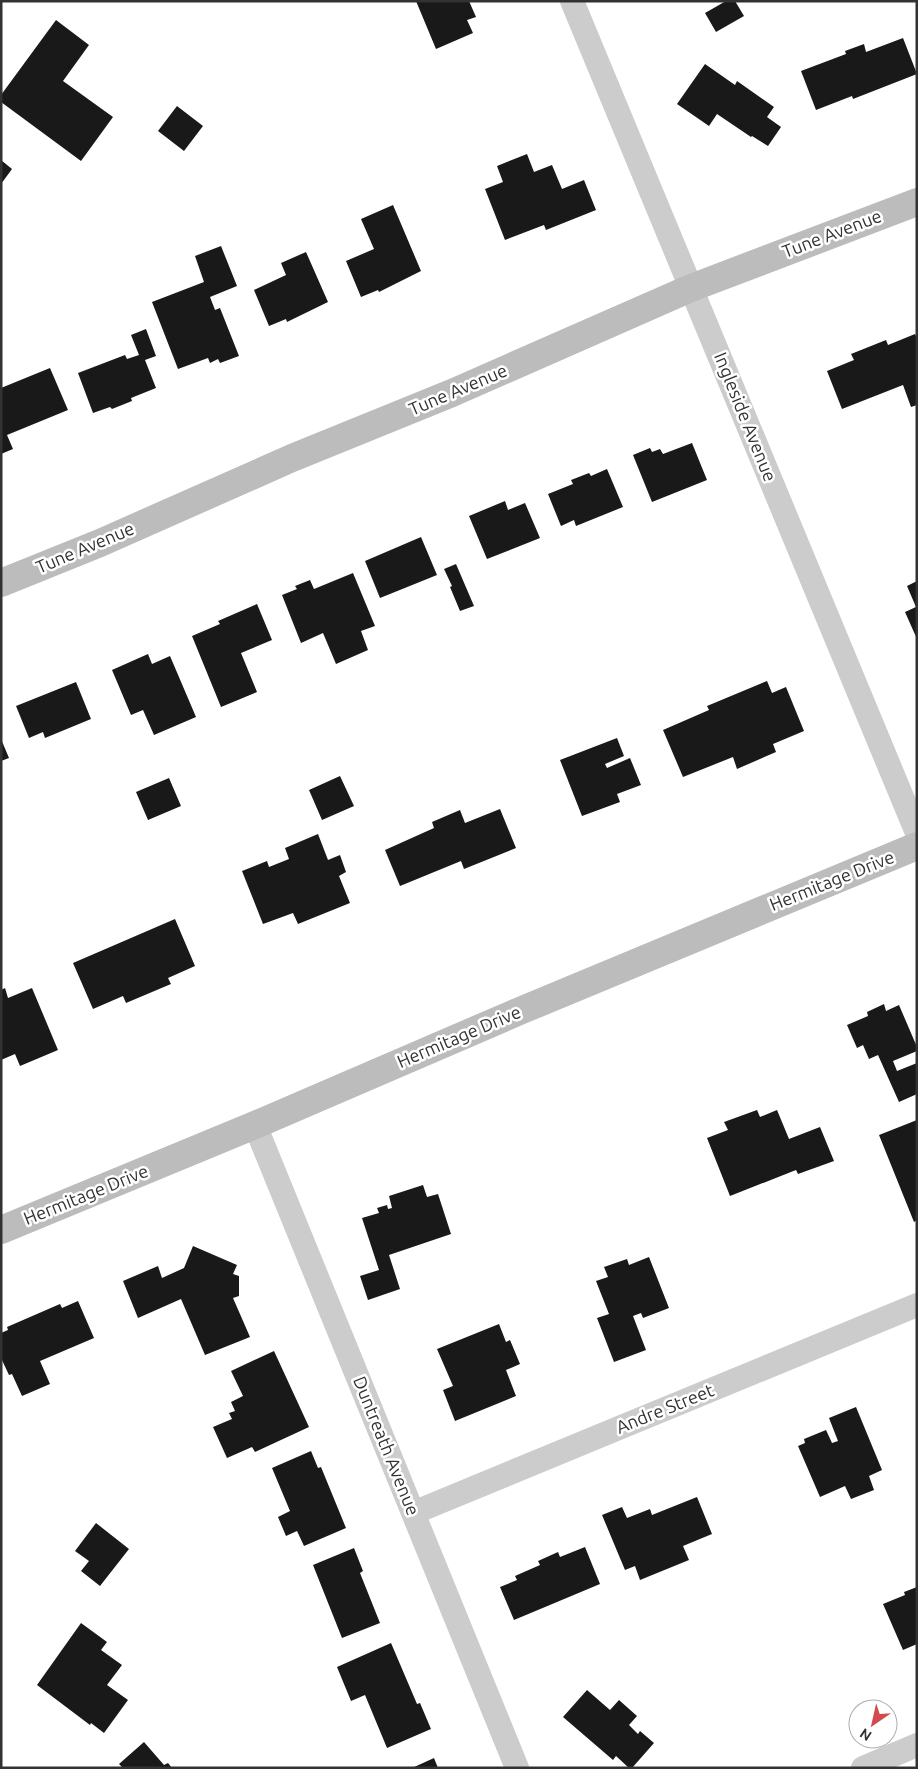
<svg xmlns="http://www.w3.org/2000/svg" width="918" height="1769" font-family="Ubuntu,sans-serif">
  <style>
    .building { fill: #191919 }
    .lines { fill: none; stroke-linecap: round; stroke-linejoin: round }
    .street { stroke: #ccc; stroke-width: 24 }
    .secondary { stroke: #bcbcbc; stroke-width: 28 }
    .labels { text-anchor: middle; stroke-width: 5; stroke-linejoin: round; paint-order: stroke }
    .street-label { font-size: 18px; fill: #323232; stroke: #fff }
  </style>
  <rect width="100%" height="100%" fill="#fff"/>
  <!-- building -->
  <path class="building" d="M416 1H469L476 17 467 20 473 33 436 49Z
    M726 1H735L744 16 716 32 705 13Z
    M56 20 89 45 63 81 113 117 81 161 1 102V95Z
    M903 38 917 74 853 99 852 96 816 110 801 71 846 54 845 51 864 44 866 52Z
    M705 64 735 85 737 81 774 107 767 117 781 127 768 146 752 136 751 137 717 114 709 126 677 104Z
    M177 106 203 126 184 151 158 131Z
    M527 154 534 172 552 165 562 189 584 180 596 210 546 230 544 225 505 240 485 189 503 182 497 166Z
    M1 160 12 169 1 184Z
    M393 205 421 271 379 292 378 290 361 297 346 261 374 249 361 219Z
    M221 246 237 286 210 297 215 310 220 308 239 356 220 363 218 359 210 363 208 358 178 369 152 302 204 282 195 256Z
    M306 252 328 302 287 322 286 319 269 326 254 290 286 275 281 263Z
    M146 329 156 356 145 360 156 388 131 398 132 401 112 409 110 407 93 413 78 373 125 355 127 359 139 355 131 335Z
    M915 334 917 338V405L911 407 903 385 842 409 827 371 854 360 851 354 886 340 888 345Z
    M50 368 68 410 7 435 13 449 1 454V388Z
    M692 443 707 480 652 502 633 455 650 448 652 452 660 449 663 454Z
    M607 469 623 507 576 526 574 520 561 526 548 494 573 484 571 480 589 473 591 476Z
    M505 501 508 510 525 503 540 538 487 559 469 516Z
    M421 537 437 575 380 598 365 561Z
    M456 564 474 606 460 611 450 587 452 586 444 569Z
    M353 573 375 626 361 631 368 650 336 664 323 633 301 643 282 595 297 589 295 586 310 580 314 589Z
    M917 581V639L905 612 916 607 907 586Z
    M257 604 272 640 241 653 257 692 221 707 192 636 220 624 218 621Z
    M148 654 152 664 170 656 196 717 154 735 143 710 131 715 112 670Z
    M767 681 772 693 786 687 804 731 773 744 776 752 737 769 733 757 683 777 663 730 709 710 707 706Z
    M76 682 91 719 45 738 43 732 29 738 16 706Z
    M617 738 624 756 605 764 607 768 630 758 641 785 617 794 620 802 582 816 560 760Z
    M1 739 9 758 1 761Z
    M340 776 354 806 322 820 309 790Z
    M169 778 181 806 148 820 136 792Z
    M500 809 516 848 464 869 461 861 400 886 385 850 434 828 432 822 460 810 465 823Z
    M318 834 328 860 340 855 346 872 339 876 350 903 298 924 293 913 263 924 242 871 267 861 269 867 289 859 285 848Z
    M175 919 195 966 168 978 171 984 126 1003 123 996 93 1009 73 963Z
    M5 988 8 998 32 988 58 1050 20 1066 15 1054 1 1060V990Z
    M884 1004 886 1011 899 1005 917 1047V1051L893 1061 897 1071 917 1063V1094L899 1102 878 1055 869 1059 863 1045 857 1048 847 1025 868 1016 867 1012Z
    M757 1110 760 1117 777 1110 789 1139 820 1127 834 1161 798 1174 796 1170 730 1196 707 1138 728 1130 724 1122Z
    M917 1120V1220L914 1222 879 1135Z
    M423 1185 427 1197 438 1194 451 1234 389 1255 400 1289 368 1300 360 1276 379 1270 362 1218 379 1213 377 1208 387 1205 388 1209 392 1208 389 1196Z
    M193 1246 237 1265 233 1274 239 1276V1296L233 1298 250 1337 205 1355 181 1299 138 1318 123 1281 158 1266 162 1278 184 1268Z
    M649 1257 669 1308 643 1318 641 1313 633 1316 646 1350 614 1362 597 1318 609 1314 596 1281 608 1277 604 1267 627 1259 629 1265Z
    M78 1301 94 1338 40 1361 50 1384 22 1396 12 1374 9 1375 1 1358V1333L8 1330 7 1327 60 1304 62 1308Z
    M499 1324 506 1342 510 1340 520 1364 506 1370 516 1396 455 1421 443 1390 453 1386 437 1349Z
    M274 1351 309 1427 255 1452 252 1447 227 1458 213 1427 232 1419 229 1413 235 1411 231 1402 243 1396 231 1371Z
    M856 1407 882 1470 869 1476 874 1490 851 1499 845 1486 820 1497 798 1446 805 1443 804 1439 826 1430 832 1443 838 1441 829 1418Z
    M311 1451 318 1468 321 1467 346 1528 304 1546 297 1531 286 1536 278 1517 290 1511 272 1468Z
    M697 1497 712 1534 683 1546 689 1560 640 1580 635 1566 625 1570 602 1515 622 1507 627 1518 650 1509 652 1515Z
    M96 1523 129 1549 100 1586 81 1571 89 1561 75 1551Z
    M585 1547 600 1584 514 1620 500 1587 517 1580 515 1576 540 1565 538 1561 558 1552 560 1557Z
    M354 1548 363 1571 360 1573 380 1623 342 1638 313 1565Z
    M917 1587V1644L903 1650 883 1604 905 1595 904 1592Z
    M81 1623 107 1642 101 1650 122 1665 107 1685 128 1700 104 1733 91 1723 90 1725 37 1685Z
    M391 1643 417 1704 420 1703 431 1729 387 1748 365 1695 351 1701 337 1667Z
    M587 1690 610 1710 619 1700 637 1716 629 1725 638 1734 640 1731 654 1743 632 1768H629L616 1756 613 1760 563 1717Z
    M144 1742 164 1765 168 1763 172 1768H123L119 1764Z
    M434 1758 438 1768H412Z"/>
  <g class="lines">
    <!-- street -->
    <path class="street" d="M572 1 917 833
      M255 1125 517 1768
      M413 1513 917 1305
      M863 1768 917 1745"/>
    <!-- secondary -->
    <path class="secondary" d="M1 583 100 543 292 458 452 393 691 288 917 202
      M1 1230 255 1125 522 1010 917 846"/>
  </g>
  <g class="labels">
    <!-- street labels -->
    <g class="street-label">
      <text transform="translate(832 234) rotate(-21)" y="6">Tune Avenue</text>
      <text transform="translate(458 390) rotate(-23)" y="6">Tune Avenue</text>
      <text transform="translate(745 417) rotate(68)" y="6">Ingleside Avenue</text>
      <text transform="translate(85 548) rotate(-23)" y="6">Tune Avenue</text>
      <text transform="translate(832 881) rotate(-22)" y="6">Hermitage Drive</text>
      <text transform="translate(459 1037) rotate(-23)" y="6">Hermitage Drive</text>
      <text transform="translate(86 1195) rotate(-22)" y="6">Hermitage Drive</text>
      <text transform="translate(665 1409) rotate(-22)" y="6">Andre Street</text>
      <text transform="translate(386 1446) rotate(68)" y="6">Duntreath Avenue</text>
    </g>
  </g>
  <!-- border -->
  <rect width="918" height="1769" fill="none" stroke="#323232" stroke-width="5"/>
  <!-- north arrow -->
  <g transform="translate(873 1724) rotate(214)"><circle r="24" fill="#ffffff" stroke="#adadad"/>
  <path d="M0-4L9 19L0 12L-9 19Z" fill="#d04c4f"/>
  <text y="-8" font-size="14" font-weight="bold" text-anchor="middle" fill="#323232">N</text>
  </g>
</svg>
